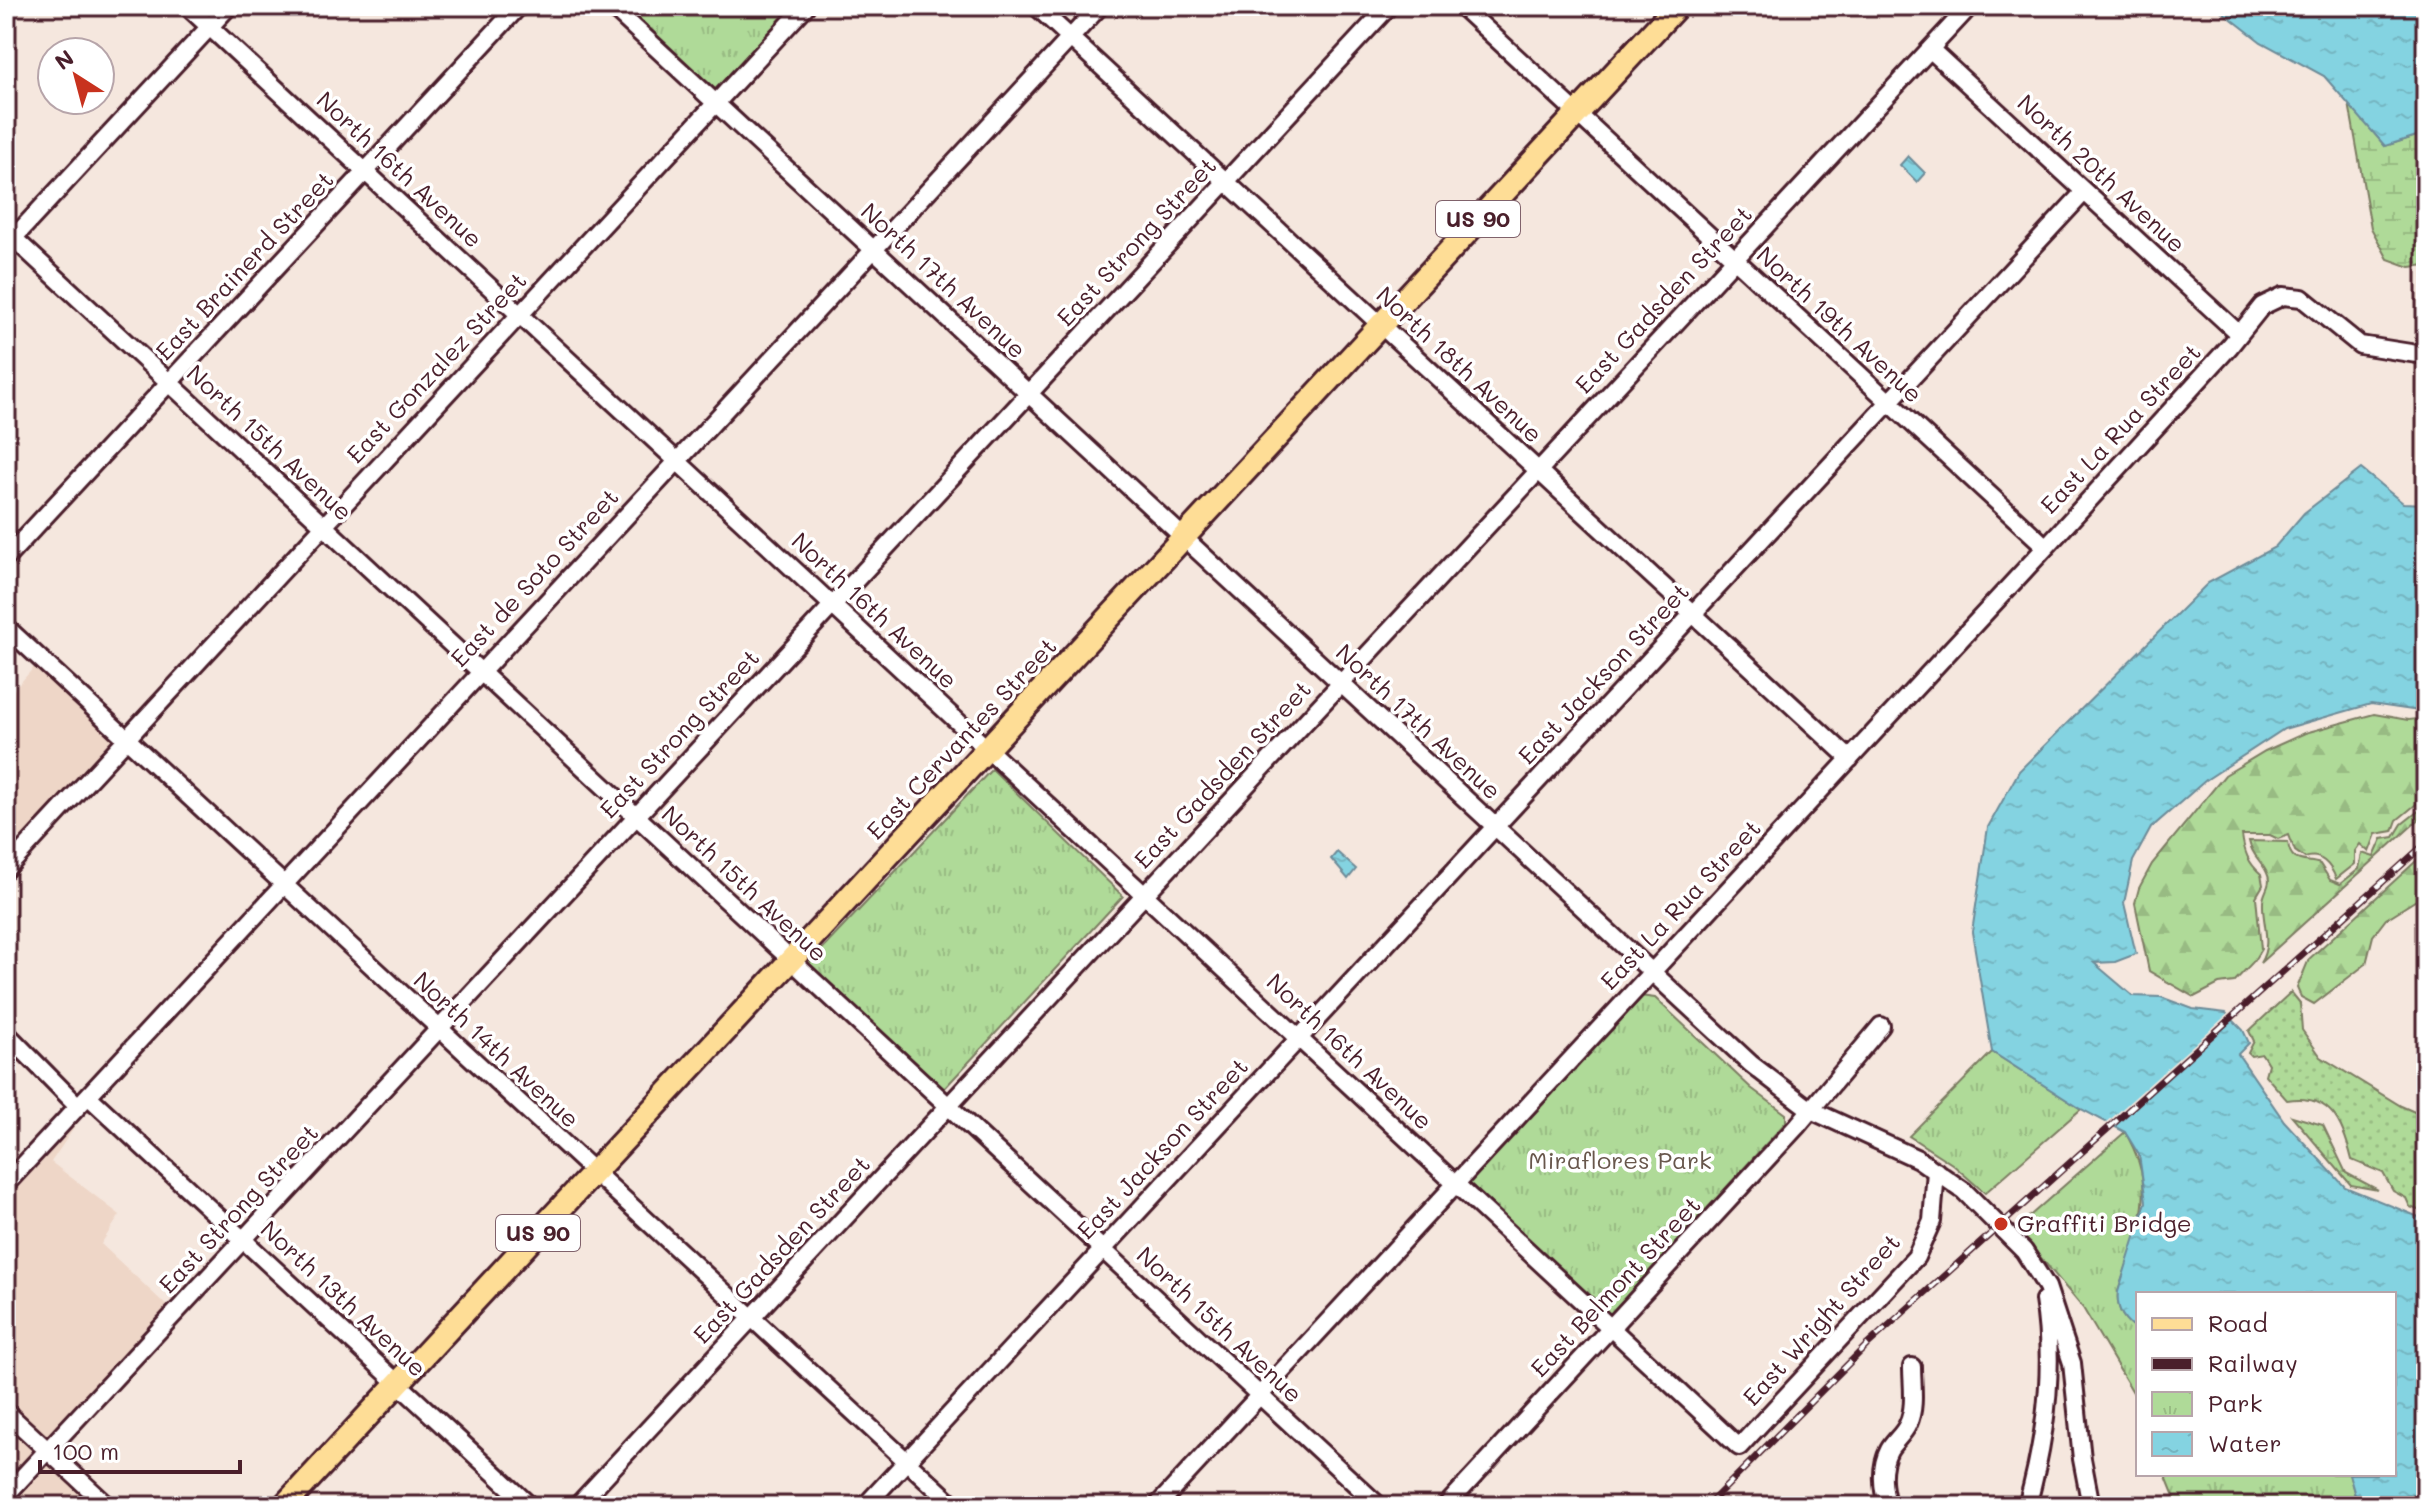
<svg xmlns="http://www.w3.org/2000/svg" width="2432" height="1512" font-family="Mali,sans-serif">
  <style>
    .built { fill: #eed6c7 }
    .grass { fill: url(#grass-dots); stroke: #7c7c62; stroke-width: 2 }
    .forest { fill: url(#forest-firs); stroke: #7c7c62; stroke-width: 2 }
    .wetland { fill: url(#wetland-marsh); stroke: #7c7c62; stroke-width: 2 }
    .park { fill: url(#park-tufts); stroke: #7c7c62; stroke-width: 2 }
    .water { fill: url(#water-ripples); stroke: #6d8b98; stroke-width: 2 }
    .pier { fill: #f5e7de }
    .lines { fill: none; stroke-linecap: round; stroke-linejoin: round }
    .minor-casing { stroke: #4a1f2b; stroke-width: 22 }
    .major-casing { stroke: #4a1f2b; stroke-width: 28 }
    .minor { stroke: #fff; stroke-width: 16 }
    .major { stroke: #fedd96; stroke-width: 22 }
    .rail-casing { stroke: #4a1f2b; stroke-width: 7 }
    .rail { stroke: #fff; stroke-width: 4; stroke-dasharray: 12; stroke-linecap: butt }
    .poi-dot { fill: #c8321e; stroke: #fff; stroke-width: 3 }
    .labels { text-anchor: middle; stroke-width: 7; stroke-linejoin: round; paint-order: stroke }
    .shield { fill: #fff; stroke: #80626b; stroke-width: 2 }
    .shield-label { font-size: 22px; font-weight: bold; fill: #4a1f2b }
    .street-label { font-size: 24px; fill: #4a1f2b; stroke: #fff }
    .park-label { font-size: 24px; fill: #68574c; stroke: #fff }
    .poi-label { font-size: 24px; fill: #4a1f2b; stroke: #fff; text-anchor: start }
  </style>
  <defs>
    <pattern id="grass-dots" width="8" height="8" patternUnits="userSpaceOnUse" patternTransform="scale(2)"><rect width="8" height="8" fill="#afda98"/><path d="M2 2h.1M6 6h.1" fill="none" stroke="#98bb83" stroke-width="1.8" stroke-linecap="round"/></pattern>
    <pattern id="forest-firs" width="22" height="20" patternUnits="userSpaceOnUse" patternTransform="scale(2)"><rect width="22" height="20" fill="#afda98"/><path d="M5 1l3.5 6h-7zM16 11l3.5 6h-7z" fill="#98bb83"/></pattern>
    <pattern id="wetland-marsh" width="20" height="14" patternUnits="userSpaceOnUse" patternTransform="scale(2)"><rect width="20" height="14" fill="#afda98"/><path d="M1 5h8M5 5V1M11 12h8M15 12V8" fill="none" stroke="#98bb83"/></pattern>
    <pattern id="park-tufts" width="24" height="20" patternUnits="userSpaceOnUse" patternTransform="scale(2)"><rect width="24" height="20" fill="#afda98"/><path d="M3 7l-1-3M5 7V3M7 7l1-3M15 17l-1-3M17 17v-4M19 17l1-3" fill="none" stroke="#98bb83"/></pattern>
    <pattern id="water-ripples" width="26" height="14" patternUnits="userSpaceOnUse" patternTransform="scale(2)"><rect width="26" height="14" fill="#84d3e1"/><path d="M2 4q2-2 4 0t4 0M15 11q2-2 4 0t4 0" fill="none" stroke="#74b5c1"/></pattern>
  </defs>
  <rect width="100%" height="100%" fill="#f5e7de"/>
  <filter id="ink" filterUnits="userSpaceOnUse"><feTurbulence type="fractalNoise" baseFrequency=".0125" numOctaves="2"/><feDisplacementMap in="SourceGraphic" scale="16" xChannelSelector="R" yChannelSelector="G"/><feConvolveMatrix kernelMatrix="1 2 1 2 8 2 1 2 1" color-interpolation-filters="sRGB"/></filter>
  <g filter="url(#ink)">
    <!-- built -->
    <path class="built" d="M36 665 116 739 23 839 6 823V699Z
      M89 1106 51 1162 120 1215 101 1244 169 1308 46 1440 6 1403V1195Z
      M6 1421 37 1450 6 1484Z
      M49 1461 98 1506H6Z"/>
    <!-- grass -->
    <path class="grass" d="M2291 992 2300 1003 2302 1030 2321 1057 2401 1106 2426 1117V1213L2410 1207 2406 1198 2393 1191 2383 1173 2352 1160C2343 1123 2331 1093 2287 1100L2265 1075 2268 1064 2262 1054 2251 1056 2248 1053 2254 1041 2249 1031Z"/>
    <!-- forest -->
    <path class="forest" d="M2374 714 2408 720 2426 718V796L2397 820 2393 831 2376 834 2369 852 2360 844 2355 851V864L2336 879C2331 865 2320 852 2305 858L2295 851 2289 835 2278 839 2270 835H2242C2244 851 2248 863 2261 874L2263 885 2256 897 2261 949 2253 962 2234 982 2219 984 2194 997 2149 971 2135 903 2139 888 2152 864 2225 775 2265 751 2305 733Z
      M2426 805V813L2260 963C2273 943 2262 924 2263 902 2263 891 2273 885 2267 873 2261 860 2252 856 2249 841L2288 842C2290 865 2305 859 2320 864L2330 880 2340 884 2359 869 2362 853 2374 857 2382 839 2394 837 2402 824Z
      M2426 852V894L2386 919 2373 936 2366 964 2314 1004 2301 997 2297 988 2309 959Z"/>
    <!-- wetland -->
    <path class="wetland" d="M2349 103 2385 146 2426 133V265L2410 267 2388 259 2371 228Z
      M2292 1116 2323 1125 2346 1173 2378 1190 2351 1185Z"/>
    <!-- park -->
    <path class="park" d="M621 6H795L715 94Z
      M992 769 1123 896 942 1091 809 963Z
      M1640 996 1655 998 1751 1088 1786 1114V1122L1607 1318 1466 1185Z
      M1992 1052 2081 1109 1985 1193 1952 1164 1909 1136Z
      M2125 1132C2161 1193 2137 1230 2118 1292 2116 1309 2123 1321 2138 1330V1410L2134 1394 2083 1308 2016 1228Z
      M2165 1474H2349L2358 1506H2178Z"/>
    <!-- water -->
    <path class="water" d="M2215 6H2426V133L2385 146 2324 76 2261 42Z
      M1908 156 1925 173 1917 182 1900 165Z
      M2361 469 2403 503 2426 504V708L2419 711 2371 704 2284 729 2206 780 2151 828 2133 861 2124 903 2136 954 2115 962 2094 963 2133 996 2161 997 2193 1009 2226 1013 2243 1030 2249 1043 2238 1054 2284 1121 2345 1187 2426 1220V1506H2358L2349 1474H2394V1294H2138V1330C2123 1321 2116 1309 2118 1292L2146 1202 2139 1155 2125 1132 2081 1109 1992 1052 1972 932 1988 827 2019 771 2208 583 2275 547 2304 513Z
      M1337 852 1356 869 1348 879 1331 859Z"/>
    <!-- pier -->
    <path class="pier" d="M2230 1012 2236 1017 2111 1129 2104 1125Z"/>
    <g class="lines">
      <!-- minor casing -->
      <g class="minor-casing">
        <path id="minor" d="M187 6 1739 1447 1916 1257 1932 1221 1936 1171
          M611 6 1751 1064 1811 1110 1918 1159 1964 1191 2024 1251 2047 1287 2072 1363 2082 1459 2091 1506
          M1036 6 1850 759
          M1461 6 2046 547
          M1930 49 2239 334
          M6 231 1379 1506
          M7 245 229 6
          M6 558 519 6
          M6 627 955 1506
          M6 869 806 6
          M6 1033 78 1106
          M88 1096 530 1506
          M6 1184 1100 6
          M6 1412 108 1506
          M6 1495 1389 6
          M577 1506 1970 6
          M865 1506 2084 192
          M1157 1506 2046 547 2230 346 2262 306 2283 296 2302 298 2360 345 2423 355
          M1446 1506 1798 1125 1881 1026
          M1888 1506C1882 1489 1880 1467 1889 1450 1894 1441 1904 1434 1908 1424 1916 1407 1912 1385 1912 1367
          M2027 1506C2045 1441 2055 1367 2044 1300"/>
      </g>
      <!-- major casing -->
      <g class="major-casing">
        <path id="major" d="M284 1506 1677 6"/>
      </g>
      <!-- minor -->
      <use href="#minor" class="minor"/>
      <!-- major -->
      <use href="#major" class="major"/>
      <!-- rail casing -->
      <g class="rail-casing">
        <path id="rail" d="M1707 1506 1867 1345 2426 843"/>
      </g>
      <!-- rail -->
      <use href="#rail" class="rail"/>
    </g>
  </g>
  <!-- markers -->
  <circle class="poi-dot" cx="2001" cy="1224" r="8"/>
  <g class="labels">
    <!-- shield labels -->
    <g class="shield">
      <rect x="1436" y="201" width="84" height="36" rx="6"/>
      <rect x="496" y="1215" width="84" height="36" rx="6"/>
    </g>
    <g class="shield-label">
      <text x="1478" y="227">US 90</text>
      <text x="538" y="1241">US 90</text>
    </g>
    <!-- street labels -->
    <g class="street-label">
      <text transform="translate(399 170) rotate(43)" y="8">North 16th Avenue</text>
      <text transform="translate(2101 174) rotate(43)" y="8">North 20th Avenue</text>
      <text transform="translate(1137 242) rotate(-47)" y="8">East Strong Street</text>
      <text transform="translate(245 266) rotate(-47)" y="8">East Brainerd Street</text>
      <text transform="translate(943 281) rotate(43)" y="8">North 17th Avenue</text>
      <text transform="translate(1664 300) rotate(-47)" y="8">East Gadsden Street</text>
      <text transform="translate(1839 325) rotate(43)" y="8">North 19th Avenue</text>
      <text transform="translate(1459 365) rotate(43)" y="8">North 18th Avenue</text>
      <text transform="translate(437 368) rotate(-47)" y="8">East Gonzalez Street</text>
      <text transform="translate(2121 429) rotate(-47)" y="8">East La Rua Street</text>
      <text transform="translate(269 443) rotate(43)" y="8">North 15th Avenue</text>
      <text transform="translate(535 578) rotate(-47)" y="8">East de Soto Street</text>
      <text transform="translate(874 611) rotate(43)" y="8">North 16th Avenue</text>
      <text transform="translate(1604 674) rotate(-47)" y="8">East Jackson Street</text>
      <text transform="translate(1418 722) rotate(43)" y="8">North 17th Avenue</text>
      <text transform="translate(680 734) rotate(-47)" y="8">East Strong Street</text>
      <text transform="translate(962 739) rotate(-47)" y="8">East Cervantes Street</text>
      <text transform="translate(1223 775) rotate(-47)" y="8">East Gadsden Street</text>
      <text transform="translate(744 884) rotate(43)" y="8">North 15th Avenue</text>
      <text transform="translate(1681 905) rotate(-47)" y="8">East La Rua Street</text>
      <text transform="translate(496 1050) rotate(43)" y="8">North 14th Avenue</text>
      <text transform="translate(1349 1052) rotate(43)" y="8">North 16th Avenue</text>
      <text transform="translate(1163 1149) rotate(-47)" y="8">East Jackson Street</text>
      <text transform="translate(239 1209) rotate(-47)" y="8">East Strong Street</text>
      <text transform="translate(782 1250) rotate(-47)" y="8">East Gadsden Street</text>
      <text transform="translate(1616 1287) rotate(-47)" y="8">East Belmont Street</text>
      <text transform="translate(343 1299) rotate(43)" y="8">North 13th Avenue</text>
      <text transform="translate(1822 1320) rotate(-48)" y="8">East Wright Street</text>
      <text transform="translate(1219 1325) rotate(43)" y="8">North 15th Avenue</text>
    </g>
    <!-- park labels -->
    <g class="park-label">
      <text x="1620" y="1169">Miraflores Park</text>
    </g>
    <!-- poi labels -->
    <g class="poi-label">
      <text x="2017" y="1232">Graffiti Bridge</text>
    </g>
  </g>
  <!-- margin -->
  <rect width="2432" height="1512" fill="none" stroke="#fff" stroke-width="32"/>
  <rect x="16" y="16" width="2400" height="1480" fill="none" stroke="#4a1f2b" stroke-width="3" filter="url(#ink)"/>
  <!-- legend -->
  <rect x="2136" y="1292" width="260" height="184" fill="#ffffff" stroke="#b7a5aa" stroke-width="2"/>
  <rect x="2152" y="1318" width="40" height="12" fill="#fedd96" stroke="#b7a5aa" stroke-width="2"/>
  <text x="2208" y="1332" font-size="24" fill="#4a1f2b">Road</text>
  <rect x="2152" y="1358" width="40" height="12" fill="#4a1f2b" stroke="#b7a5aa" stroke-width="2"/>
  <text x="2208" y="1372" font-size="24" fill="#4a1f2b">Railway</text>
  <rect x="2152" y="1392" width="40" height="24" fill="url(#park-tufts)" stroke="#b7a5aa" stroke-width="2"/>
  <text x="2208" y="1412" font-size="24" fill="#4a1f2b">Park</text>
  <rect x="2152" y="1432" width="40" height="24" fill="url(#water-ripples)" stroke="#b7a5aa" stroke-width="2"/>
  <text x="2208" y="1452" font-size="24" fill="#4a1f2b">Water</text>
  <!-- north arrow -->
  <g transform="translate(76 76) rotate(324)"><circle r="38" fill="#ffffff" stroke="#b7a5aa" stroke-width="2"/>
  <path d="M0-6L14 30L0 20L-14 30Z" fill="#c8321e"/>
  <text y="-12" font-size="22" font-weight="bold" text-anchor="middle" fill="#4a1f2b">N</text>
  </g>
  <!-- scale -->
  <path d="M40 1460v12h200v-12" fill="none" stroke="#4a1f2b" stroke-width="4"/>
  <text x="52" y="1460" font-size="24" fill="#4a1f2b" stroke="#ffffff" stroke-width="6" paint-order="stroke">100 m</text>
</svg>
